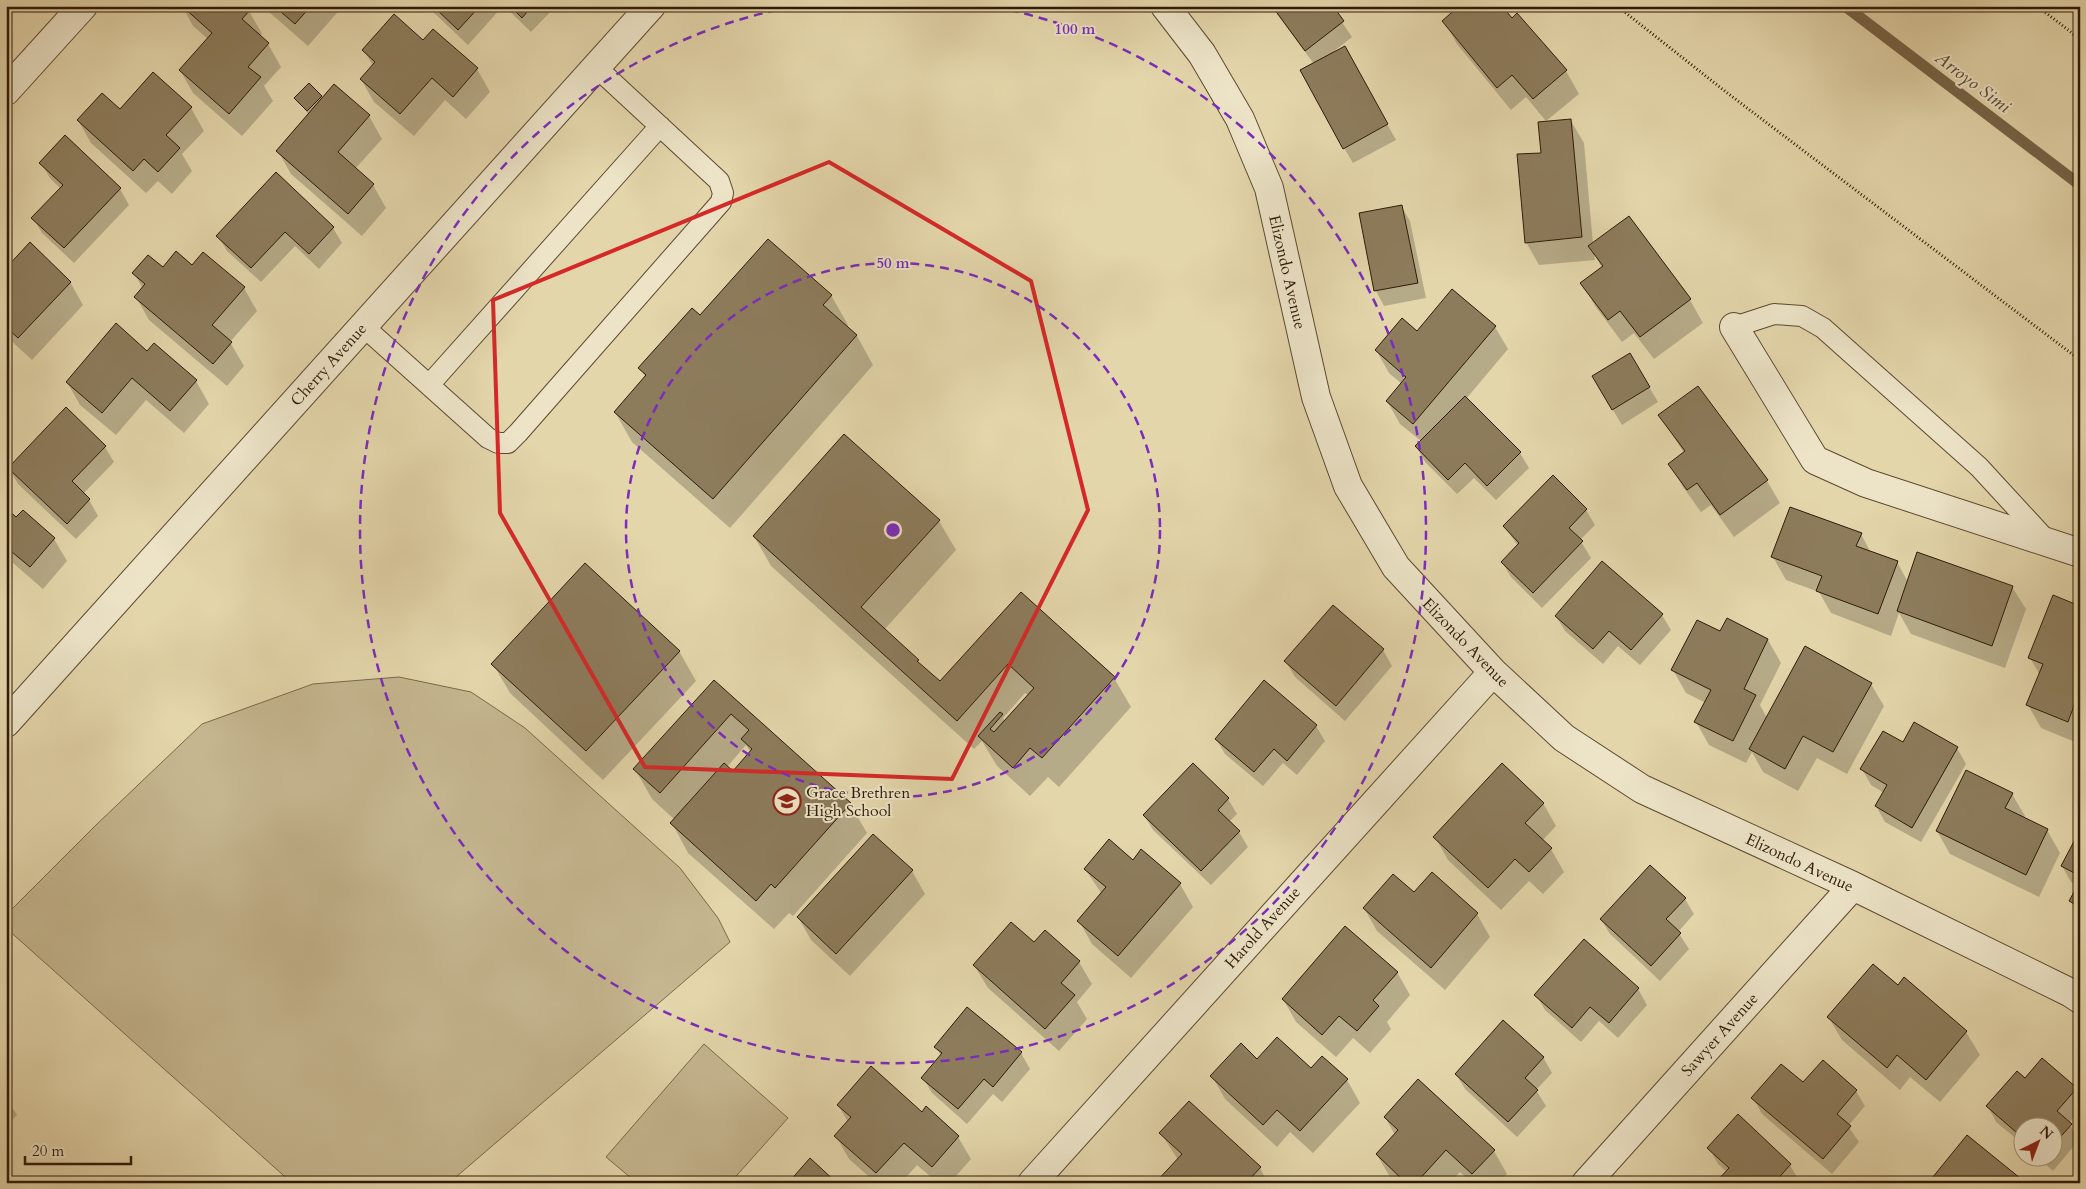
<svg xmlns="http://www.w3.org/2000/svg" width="2086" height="1189" font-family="Cardo,serif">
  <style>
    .green { fill: #c5b68f; stroke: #7a684b }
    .shadow { fill: #0003; fill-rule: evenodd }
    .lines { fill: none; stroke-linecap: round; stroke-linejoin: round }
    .stream { stroke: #766448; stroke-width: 11 }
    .building { fill: #8d7c5c; stroke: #2e1a07 }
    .service-casing { stroke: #5c4930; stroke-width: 22 }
    .minor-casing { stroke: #5c4930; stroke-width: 30 }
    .path { stroke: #2e1a07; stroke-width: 3; stroke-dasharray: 1 2.5; stroke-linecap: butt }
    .service { stroke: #ede4c8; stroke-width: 20 }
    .minor { stroke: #ede4c8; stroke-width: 28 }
    .marked { fill: none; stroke: #d62828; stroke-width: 4; stroke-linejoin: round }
    .ring { fill: none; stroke: #7b2cbf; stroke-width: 2.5; stroke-dasharray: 9 6 }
    .labels { text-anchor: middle; stroke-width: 4; stroke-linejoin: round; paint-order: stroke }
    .street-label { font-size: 16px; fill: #2e1a07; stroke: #ede4c8 }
    .poi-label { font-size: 16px; fill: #2e1a07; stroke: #ede4c8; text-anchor: start }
    .water-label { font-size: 18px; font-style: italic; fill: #58452d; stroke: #ede4c8 }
    .centre { fill: #7b2cbf; stroke: #ede4c8; stroke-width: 2.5 }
    .ring-label { font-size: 15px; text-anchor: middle; font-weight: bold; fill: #7b2cbf; stroke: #ede4c8; stroke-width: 4; stroke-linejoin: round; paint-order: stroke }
  </style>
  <rect width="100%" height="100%" fill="#e4d6ab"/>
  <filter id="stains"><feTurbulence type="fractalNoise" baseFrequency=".004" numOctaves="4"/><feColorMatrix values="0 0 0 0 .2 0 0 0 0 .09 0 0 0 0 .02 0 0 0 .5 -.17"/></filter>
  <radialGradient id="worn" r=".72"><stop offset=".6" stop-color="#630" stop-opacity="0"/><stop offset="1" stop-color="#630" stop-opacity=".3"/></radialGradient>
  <!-- green -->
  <path class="green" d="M399 677 471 692 525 728 680 868 718 918 730 942 449 1183H292L6 928V915L96 825 202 724 313 684Z
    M704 1044 788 1118 730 1183H637L606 1157Z"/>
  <!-- shadow -->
  <path class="shadow" d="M182 6H243L249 11 262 34 259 36 268 44 281 67 264 86 273 101 242 136 193 93 180 70 208 39 193 26Z
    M262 6H343L308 46Z
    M430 6H503L468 45 433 12Z
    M504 6H556L531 32Z
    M1271 6H1331L1352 37 1333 52 1353 63 1396 140 1353 163 1344 148 1314 64Z
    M1511 19 1566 71 1579 94 1546 121 1526 97 1511 110 1457 44 1444 21Z
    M424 42 477 69 490 92 466 119 445 100 414 136 374 102 361 79 373 66 364 50Z
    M321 97 322 99 369 116 382 139 355 169 373 185 386 208 362 236 291 174 278 151 309 115 296 98Z
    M191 108 204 131 182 154 192 171 172 194 158 181 146 193 91 143 78 120 120 110Z
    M1571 121 1584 143 1593 244 1629 218 1690 300 1703 323 1654 359 1634 333 1622 342 1595 306 1582 283 1602 268 1594 253 1595 260 1539 265 1526 242 1542 154Z
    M41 163 120 189 129 205 74 263 42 233 33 218 61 189 50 178Z
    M276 174 333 228 342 243 319 269 295 246 261 282 227 251 218 236Z
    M1401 206 1410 221 1426 298 1384 306 1376 291 1360 214Z
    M192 267 244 288 257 311 230 342 244 366 227 386 149 320 136 297 143 289 134 273Z
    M6 270 70 282 83 305 32 360 6 336Z
    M831 295 848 325 846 327 857 336 873 365 730 528 632 442 615 412 646 378 640 368 700 317Z
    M1495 327 1508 349 1466 399 1520 453 1529 468 1496 500 1474 478 1457 494 1425 462 1416 446 1421 441 1400 424 1387 401 1402 384 1389 373 1376 350 1417 333Z
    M154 345 196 381 209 404 184 433 146 400 116 435 80 405 67 382 148 353Z
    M1649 387 1658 402 1622 425 1602 392Z
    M1660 416 1767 481 1780 503 1734 537 1711 505 1701 512 1683 487 1670 464 1684 453Z
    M845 436 939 521 956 550 884 630 940 683 1021 594 1114 678 1131 707 1059 787 1048 777 1030 796 997 766 982 741 974 749 771 566 754 536ZM1025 693 1028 695 1005 721 1003 718Z
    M105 447 114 462 83 494 89 500 98 516 76 539 18 484 9 468Z
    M1553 477 1586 510 1595 525 1580 540 1591 558 1542 608 1511 577 1502 562 1518 546 1504 526Z
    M6 510 16 519 54 539 67 561 43 589 13 563 6 571Z
    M1861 534 1871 553 1897 562 1908 582 2012 587 2026 609 2005 668 1911 634 1899 613 1891 636 1831 613 1819 592 1786 580 1773 557Z
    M1333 606 1383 650 1392 666 1345 721 1295 677 1286 662Z
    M2080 607V744L2041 728 2028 705 2040 675 2030 658Z
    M1662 615 1671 630 1640 665 1618 646 1603 664 1565 631 1556 616Z
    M1721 633 1768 640 1781 663 1760 705 1767 718 1871 684 1884 706 1847 774 1817 758 1798 791 1763 772 1752 752 1746 763 1709 745 1696 722 1706 703 1686 693 1673 670Z
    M679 651 696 681 603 780 510 693 493 664Z
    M714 681 850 804 867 833 793 916 789 913 774 929 688 853 672 823 675 820 652 799 635 769ZM746 745 751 753 733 773 727 767Z
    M1264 682 1316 726 1325 741 1297 775 1283 763 1263 786 1225 754 1216 739Z
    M1903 744 1957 748 1966 764 1921 842 1885 822 1876 806 1884 793 1871 785 1862 769Z
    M2012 794 2025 816 2024 819 2047 830 2060 853 2039 897 1950 854 1937 831Z
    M1228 799 1237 814 1229 822 1239 832 1248 847 1211 885 1153 830 1144 815Z
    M1543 803 1556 826 1542 841 1551 849 1564 872 1543 894 1529 881 1501 910 1448 860 1435 837Z
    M2080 832V916L2071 901 2079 886 2071 882 2062 866Z
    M873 835 912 871 925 894 850 976 811 940 798 917Z
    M1133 862 1180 884 1193 907 1131 978 1092 944 1079 921 1102 894 1085 869Z
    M1650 866 1685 899 1694 914 1678 932 1689 949 1660 981 1610 934 1601 919Z
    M1432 874 1477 914 1490 937 1445 990 1377 931 1364 908 1415 894Z
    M1584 941 1638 989 1647 1005 1618 1038 1599 1021 1581 1042 1545 1010 1536 995Z
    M1034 944 1079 962 1092 984 1077 1002 1087 1019 1059 1051 988 988 974 965Z
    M1397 972 1410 995 1387 1022 1391 1029 1370 1053 1353 1038 1336 1057 1296 1022 1283 999Z
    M1904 979 1966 1032 1980 1055 1940 1102 1910 1077 1900 1090 1842 1040 1829 1018 1898 986Z
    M968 1008 1021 1053 1030 1069 1002 1102 993 1094 967 1124 932 1093 923 1078 941 1056 936 1047Z
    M1543 1057 1552 1073 1536 1090 1546 1106 1517 1137 1465 1089 1456 1074Z
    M1257 1060 1311 1070 1347 1080 1360 1103 1313 1153 1290 1132 1277 1147 1225 1099 1212 1076Z
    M2025 1079 2076 1089 2080 1096V1110L2069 1123 2079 1140 2053 1171 2036 1156H2054V1126H2024V1145L1996 1122 1988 1106Z
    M1803 1084 1856 1091 1865 1106 1848 1126 1859 1142 1832 1174 1762 1114 1753 1098Z
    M6 1098 17 1115 6 1126Z
    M838 1105 923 1113 958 1137 971 1159 950 1183H938L917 1165 901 1183H876L849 1159 836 1136 848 1122Z
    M1385 1117 1494 1151 1507 1174 1498 1183H1472L1460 1172 1450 1183H1396L1390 1177 1377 1155 1395 1135Z
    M1161 1133 1260 1168 1268 1183H1156L1178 1160Z
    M1709 1148 1790 1165 1799 1181 1797 1183H1717L1727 1172 1718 1164Z"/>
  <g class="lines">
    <!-- stream -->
    <path class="stream" d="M1845 6 2080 185"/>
  </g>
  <!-- building -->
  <path class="building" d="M182 6H245L250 10 242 19 269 43 248 67 261 77 229 114 179 70 212 33Z
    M274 6H311L295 24Z
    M433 6H480L458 30Z
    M510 6H532L522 18Z
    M1272 6H1333L1344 21 1305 51Z
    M1459 6H1502L1512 18 1517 13 1567 70 1533 99 1512 75 1497 88 1442 21Z
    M394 14 423 40 433 29 478 68 453 97 432 78 400 114 360 79 375 62 362 50Z
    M1345 46 1388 124 1343 149 1300 70Z
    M153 72 192 107 166 135 180 148 158 172 144 159 133 171 77 120 102 93 120 109Z
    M309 83 322 96 307 111 294 98Z
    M334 84 370 115 338 152 374 184 348 214 276 151Z
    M1571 119 1582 237 1525 243 1517 154 1541 153 1538 122Z
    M65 135 121 188 64 248 31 218 63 185 39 163Z
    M276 172 334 227 309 254 285 232 251 268 216 236Z
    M1402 205 1418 283 1374 291 1359 213Z
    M1629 216 1691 299 1640 337 1620 311 1608 320 1580 283 1603 266 1588 246Z
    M768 239 832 295 823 305 857 335 713 499 614 412 646 375 638 368 692 308 700 315Z
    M30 242 71 282 18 338 6 327V268Z
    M176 251 192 265 203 252 245 287 212 325 232 342 213 364 134 297 145 284 132 273 148 255 163 267Z
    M1452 289 1496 326 1413 424 1386 401 1406 377 1375 350 1402 318 1417 331Z
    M116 323 147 351 154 343 197 380 170 411 132 378 102 413 66 382Z
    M1630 353 1650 387 1612 410 1592 376Z
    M1698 386 1768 480 1720 515 1697 483 1687 490 1668 464 1685 451 1658 415Z
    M1465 396 1521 452 1487 486 1465 463 1448 480 1415 446Z
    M66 407 106 446 72 481 90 499 67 524 8 468Z
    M844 434 940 520 861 607 919 660 917 661 940 681 1021 592 1115 677 1042 758 1030 748 1013 768 978 736 1000 712 1003 714 990 729 994 732 1034 688 1008 664 957 721 753 536Z
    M1553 475 1587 509 1569 528 1583 541 1533 593 1501 562 1519 543 1503 526Z
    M1790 507 1862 533 1856 546 1898 561 1878 614 1816 591 1822 576 1771 557Z
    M6 508 16 517 23 510 55 538 30 567 6 547Z
    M1917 552 2013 586 1992 646 1897 611Z
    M1602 561 1663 614 1631 650 1609 631 1593 649 1555 616Z
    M585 563 680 651 586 751 491 664Z
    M2053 595 2080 606V702L2076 700 2068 722 2026 705 2043 664 2028 658Z
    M1333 605 1384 649 1336 706 1284 661Z
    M1727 618 1768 639 1744 689 1756 695 1733 741 1694 722 1711 690 1671 670 1697 620 1720 631Z
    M1805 646 1872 683 1833 752 1803 736 1785 769 1749 749Z
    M714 680 851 803 775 888 771 884 756 901 670 823 724 763 733 771 752 749 741 739 749 730 731 714 660 793 633 769Z
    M1264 680 1317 725 1287 761 1274 749 1254 772 1215 739Z
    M1914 722 1958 747 1912 828 1875 806 1887 785 1860 769 1883 731 1903 742Z
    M1193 763 1229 798 1218 810 1240 831 1201 871 1143 815Z
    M1502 763 1544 803 1525 823 1552 848 1529 872 1515 859 1488 888 1433 837Z
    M1966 770 2013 793 2005 808 2048 829 2026 875 1936 831Z
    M2080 830V876L2061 866Z
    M873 834 913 870 836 954 797 917Z
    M1109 839 1133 860 1141 849 1181 883 1118 956 1077 921 1106 887 1084 869Z
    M1650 865 1686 898 1666 919 1681 933 1651 966 1600 919Z
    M1432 872 1478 913 1431 968 1363 908 1393 874 1414 892Z
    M2080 881V907L2069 901Z
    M1011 922 1034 942 1045 930 1080 961 1061 983 1075 995 1045 1029 973 965Z
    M1345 926 1398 972 1373 1000 1379 1006 1357 1031 1339 1016 1322 1035 1282 999Z
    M1584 939 1639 988 1609 1023 1590 1007 1572 1028 1534 995Z
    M1873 964 1898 985 1904 977 1967 1031 1926 1080 1897 1055 1887 1068 1827 1017Z
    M967 1007 1022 1052 993 1087 984 1079 958 1109 921 1078 942 1053 934 1047Z
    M1503 1020 1544 1057 1525 1078 1538 1090 1508 1122 1455 1074Z
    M1277 1037 1311 1068 1322 1056 1348 1079 1300 1131 1277 1110 1263 1125 1210 1076 1241 1043 1257 1059Z
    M2042 1058 2077 1088 2057 1111 2072 1124 2054 1144V1126H2024V1139L1986 1106 2017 1071 2025 1078Z
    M1823 1060 1857 1090 1837 1114 1851 1126 1823 1159 1751 1098 1781 1064 1803 1082Z
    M871 1066 922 1112 926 1106 959 1136 932 1167 904 1143 876 1173 834 1136 851 1117 837 1105Z
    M1418 1079 1495 1150 1472 1174 1446 1150 1416 1183H1406L1376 1154 1398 1130 1384 1117Z
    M1189 1101 1261 1167 1246 1183H1155L1182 1154 1159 1133Z
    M1738 1114 1791 1164 1774 1183H1715L1729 1168 1707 1148Z
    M1967 1135 2020 1178 2016 1183H1928Z
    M810 1158 837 1183H788Z"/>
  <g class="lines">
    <!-- service casing -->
    <g class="service-casing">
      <path id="service" d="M363 326 488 438 498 443H508L518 433 721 202 723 193 719 181 596 67
        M1734 327 1774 314 1802 316 1823 328 1979 467 2048 542
        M429 385 660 126"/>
    </g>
    <!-- minor casing -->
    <g class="minor-casing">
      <path id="minor" d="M1165 6 1202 54 1240 119 1269 188 1316 397 1348 486 1396 567 1493 672 1564 738 1642 789 1853 886 2071 993 2080 999
        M6 91 83 6
        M1734 327 1815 460 1866 483 2080 553
        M6 723 651 6
        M1032 1183 1493 672
        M1586 1183 1853 886"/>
    </g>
    <!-- path -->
    <path class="path" d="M1617 6 1726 92 2080 360
      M2037 6 2080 39"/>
    <!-- service -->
    <use href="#service" class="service"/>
    <!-- minor -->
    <use href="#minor" class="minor"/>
  </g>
  <!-- marked area -->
  <path class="marked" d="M829 162 1031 281 1088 510 952 779 645 767 500 513 493 300Z"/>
  <!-- distance rings -->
  <g class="ring">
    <circle cx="893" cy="530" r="267"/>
    <path d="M995 7A533 533 0 1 1 791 7"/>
  </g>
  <!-- icons -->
  <defs>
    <g id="school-ring" transform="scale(1.4375)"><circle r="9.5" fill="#ede4c8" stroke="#8f2418" stroke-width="1.5"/><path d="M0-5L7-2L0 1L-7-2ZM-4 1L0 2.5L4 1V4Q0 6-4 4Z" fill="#8f2418"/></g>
  </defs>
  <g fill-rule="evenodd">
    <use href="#school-ring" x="787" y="801"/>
  </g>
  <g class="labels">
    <!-- street labels -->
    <g class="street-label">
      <text transform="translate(1288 272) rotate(77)" y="6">Elizondo Avenue</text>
      <text transform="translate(328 364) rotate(-48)" y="6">Cherry Avenue</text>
      <text transform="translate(1466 642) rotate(46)" y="6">Elizondo Avenue</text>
      <text transform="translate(1800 862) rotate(25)" y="6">Elizondo Avenue</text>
      <text transform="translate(1262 927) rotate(-48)" y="6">Harold Avenue</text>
      <text transform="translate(1719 1034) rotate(-48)" y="6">Sawyer Avenue</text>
    </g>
    <!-- poi labels -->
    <g class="poi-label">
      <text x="806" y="798">Grace Brethren<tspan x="806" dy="18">High School</tspan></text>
    </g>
    <!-- water labels -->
    <g class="water-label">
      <text transform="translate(1973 82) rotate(37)" y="6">Arroyo Simi</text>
    </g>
  </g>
  <circle cx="893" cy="530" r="8" class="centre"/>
  <g class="ring-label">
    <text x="1075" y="34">100 m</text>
    <text x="893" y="268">50 m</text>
  </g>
  <!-- margin -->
  <rect width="2086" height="1189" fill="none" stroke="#e4d6ab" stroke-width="25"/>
  <rect x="8" y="8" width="2071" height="1174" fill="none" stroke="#2e1a07" stroke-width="2.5"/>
  <rect x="12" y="12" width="2061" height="1164" fill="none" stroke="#2e1a07"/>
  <!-- north arrow -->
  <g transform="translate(2038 1142) rotate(42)"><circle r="24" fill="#ede4c8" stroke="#a1937b"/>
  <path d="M0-4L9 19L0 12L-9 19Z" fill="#8f2418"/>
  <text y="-8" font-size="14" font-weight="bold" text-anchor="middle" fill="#2e1a07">N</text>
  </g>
  <!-- scale -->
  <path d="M25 1156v8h106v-8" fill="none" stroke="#2e1a07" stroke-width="2.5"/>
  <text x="32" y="1156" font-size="15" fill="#2e1a07" stroke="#ede4c8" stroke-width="4" paint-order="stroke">20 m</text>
  <rect width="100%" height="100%" filter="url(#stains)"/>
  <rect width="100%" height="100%" fill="url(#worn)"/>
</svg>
